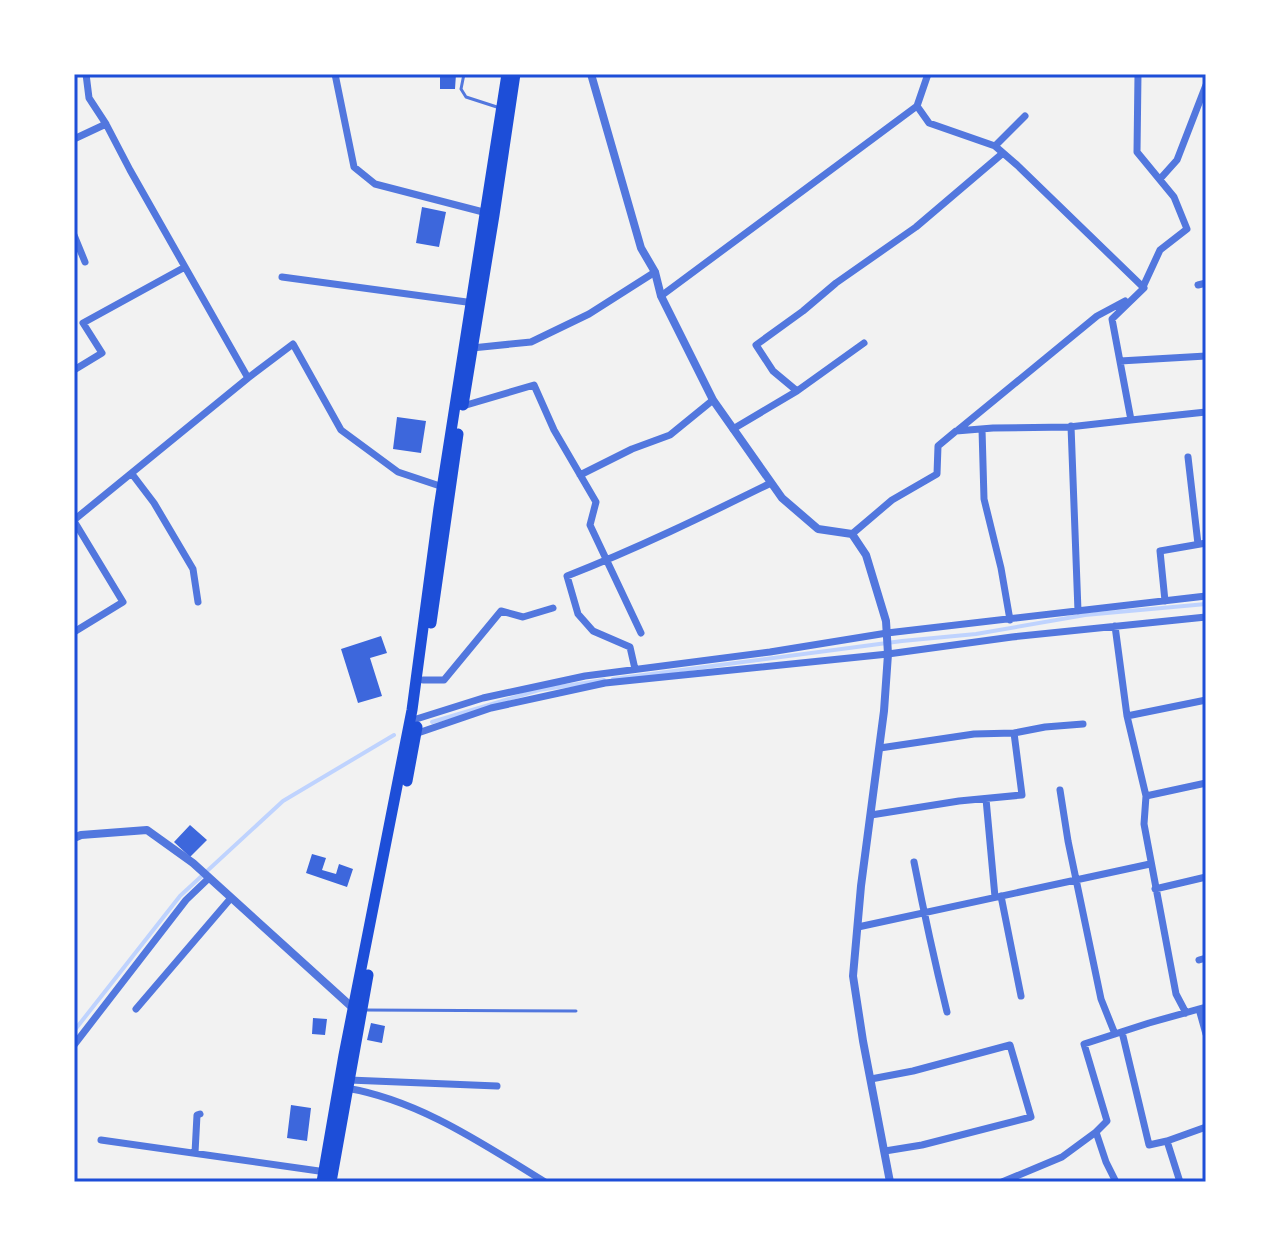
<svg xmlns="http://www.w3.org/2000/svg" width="1280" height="1256" font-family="'PT Sans',sans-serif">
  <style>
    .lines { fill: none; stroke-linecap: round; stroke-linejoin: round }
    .stream { stroke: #bfd3fe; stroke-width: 4 }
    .building { fill: #3d67dc }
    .service { stroke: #5277de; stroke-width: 3 }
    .minor { stroke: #5277de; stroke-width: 7 }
    .tertiary { stroke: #5277de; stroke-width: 8 }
    .primary { stroke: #1d4ed8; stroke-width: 11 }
    .neatline { fill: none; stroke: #1d4ed8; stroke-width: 3 }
  </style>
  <rect width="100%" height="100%" fill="#f2f2f2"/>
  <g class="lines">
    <!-- stream -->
    <path class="stream" d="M613 679 902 641 976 634 1085 615 1206 604
      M432 722 539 690 604 680
      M74 1031 180 896 283 801 394 735"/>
  </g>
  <!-- building -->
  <path class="building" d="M440 74H456L455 89H440Z
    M422 207 446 212 439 247 416 243Z
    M397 417 426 421 421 453 393 449Z
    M381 636 387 653 370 658 382 696 358 703 341 649Z
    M190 825 207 840 190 857 174 842Z
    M312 854 326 858 322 870 336 874 339 864 353 869 347 887 306 873Z
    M313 1018 327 1019 325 1035 312 1034Z
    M371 1023 385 1026 382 1043 367 1040Z
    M291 1105 311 1108 307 1141 287 1138Z"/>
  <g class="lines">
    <!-- service -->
    <path class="service" d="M464 74 461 89 466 97 500 108
      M364 1010 576 1011"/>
    <!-- minor -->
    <path class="minor" d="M86 74 89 98 106 124
      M335 74 354 167 375 184 487 213
      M1138 74 1137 152 1174 197 1187 229 1160 250 1142 289
      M74 139 106 124 130 170 248 378
      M995 146 1025 116
      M1160 179 1177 160 1206 85
      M74 235 85 262
      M282 277 474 303
      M1198 285 1206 283
      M661 296 917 106 928 74
      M472 348 531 342 589 314 655 272
      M1120 361 1206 356
      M74 370 102 353 83 323 185 267
      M797 391 864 343
      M463 406 534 385 554 430 596 502 590 525 641 633
      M1131 420 1206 412
      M1071 426 1078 611
      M733 429 797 391 773 371 756 345 803 311 836 283 916 227 1003 153
      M982 429 984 499 1001 568 1010 620
      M958 430 1097 316 1125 301
      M1188 457 1198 544
      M132 474 154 503 193 569 198 602
      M580 475 632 449 670 435 713 400
      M74 520 248 378 293 344 341 430 398 472 443 487
      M74 521 123 602 74 632
      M852 534 892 500 937 474 938 446 956 431 993 428 1069 427 1131 420 1112 319 1144 288 1017 165 995 146 929 123 917 106
      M1165 601 1160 551 1206 543
      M1115 626 1127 716 1146 796
      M635 669 630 647 593 631 578 614 567 576C636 549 704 516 771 483
      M423 680H444L501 611 523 617 553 608
      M1127 716 1206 700
      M410 721 483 698 585 676 770 652 887 633 1206 596
      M415 734 491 708 605 683 888 654 1012 637 1206 617
      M880 748 974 734 1014 733 1045 727 1083 724
      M1060 790 1068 841 1101 999 1115 1034
      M986 799 995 897
      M871 815 959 801 1022 795 1014 733
      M914 862C924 913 935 963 947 1012
      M1155 889 1206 877
      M1001 896 1021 996
      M858 927 1150 864
      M1199 960 1206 958
      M136 1009 231 898
      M1199 1009 1206 1034
      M1186 1013 1176 994 1144 824 1146 796 1206 783
      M1122 1032 1149 1145 1167 1141
      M74 1045 186 900 209 878
      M871 1079 913 1071 1010 1045 1031 1117 922 1145 885 1151
      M349 1080 497 1086
      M346 1088C419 1100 483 1144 545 1182
      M101 1140 326 1172
      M195 1153 197 1115 200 1114
      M1002 1182 1062 1157 1096 1132
      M1116 1182 1106 1162 1096 1132 1107 1121 1084 1044 1149 1023 1206 1007
      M1180 1182 1167 1141 1206 1127"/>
    <!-- tertiary -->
    <path class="tertiary" d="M591 74 641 248 655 272 661 296 713 400 782 498 818 529 852 534 866 555 886 621 888 654 884 711 861 886 853 976 863 1041 890 1182
      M74 838 81 835 147 830 193 863 354 1009H358"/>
    <!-- primary -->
    <path class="primary" d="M463 405 494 215 515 74
      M431 623 458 434
      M407 781 417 727
      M322 1182 344 1055 412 710 439 508 507 74
      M331 1182 368 975"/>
  </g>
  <!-- border -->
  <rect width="1280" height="1256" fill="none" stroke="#ffffff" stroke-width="152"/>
  <rect x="76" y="76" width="1128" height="1104" class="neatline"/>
</svg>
